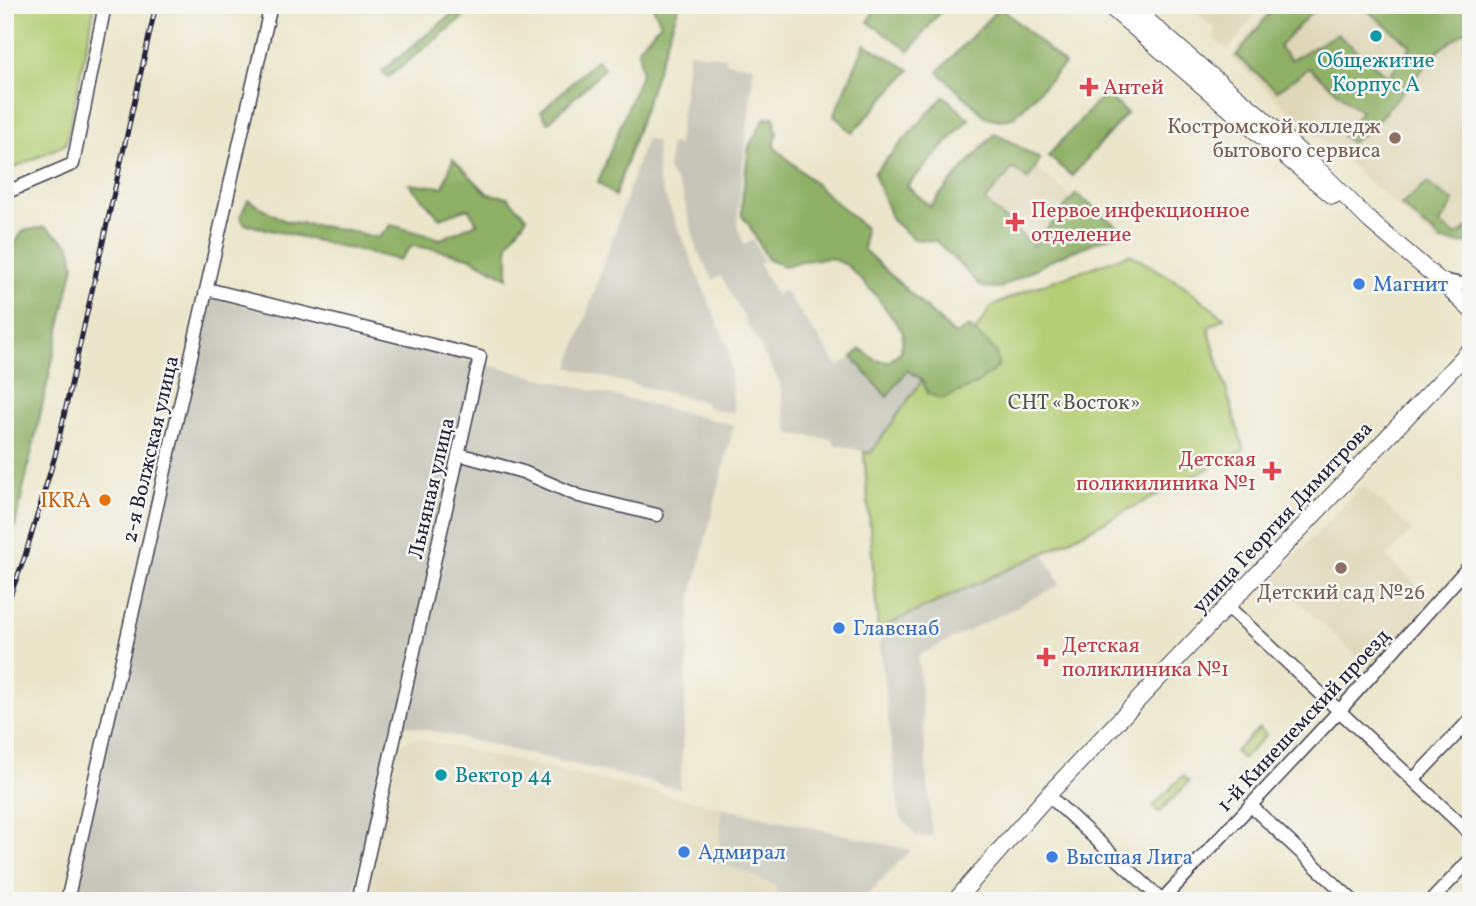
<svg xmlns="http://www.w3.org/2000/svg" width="1476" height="906" font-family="Vollkorn,serif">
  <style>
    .built { fill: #dfd7b7 }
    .industrial { fill: #c6c5b8 }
    .green { fill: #b4ce74; stroke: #6b7858; stroke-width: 2 }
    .forest { fill: #8fb166; stroke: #586a50; stroke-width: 2 }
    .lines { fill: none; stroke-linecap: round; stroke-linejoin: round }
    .minor-casing { stroke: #403f50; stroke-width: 15 }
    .major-casing { stroke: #403f50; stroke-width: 18 }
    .minor { stroke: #fff; stroke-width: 12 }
    .major { stroke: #fff; stroke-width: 16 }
    .rail-casing { stroke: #22223b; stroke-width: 5 }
    .rail { stroke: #f6f6f2; stroke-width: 2.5; stroke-dasharray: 8; stroke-linecap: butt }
    .culture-dot { fill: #0f9aa8; stroke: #f6f6f2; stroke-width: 2.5 }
    .health-dot { fill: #e0444e; stroke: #f6f6f2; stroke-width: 2.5 }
    .education-dot { fill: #8d6e63; stroke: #f6f6f2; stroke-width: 2.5 }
    .shop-dot { fill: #3f7fe0; stroke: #f6f6f2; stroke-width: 2.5 }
    .food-dot { fill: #e8710a; stroke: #f6f6f2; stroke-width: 2.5 }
    .labels { text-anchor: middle; stroke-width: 5; stroke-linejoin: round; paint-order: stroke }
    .culture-label { font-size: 21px; fill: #0d838f; stroke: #f6f6f2 }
    .health-label { font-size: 21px; fill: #be3a42; stroke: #f6f6f2; text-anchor: start }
    .education-label { font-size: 21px; fill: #785e54; stroke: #f6f6f2; text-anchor: end }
    .shop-label { font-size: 21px; fill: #366cbe; stroke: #f6f6f2; text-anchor: start }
    .park-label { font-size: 21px; fill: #4e564c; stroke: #f6f6f2 }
    .street-label { font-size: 21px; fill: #22223b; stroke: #f6f6f2 }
    .food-label { font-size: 21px; fill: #c56008; stroke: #f6f6f2; text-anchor: end }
  </style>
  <rect width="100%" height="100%" fill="#f6f6f2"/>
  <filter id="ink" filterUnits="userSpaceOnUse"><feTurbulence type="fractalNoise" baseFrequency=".0143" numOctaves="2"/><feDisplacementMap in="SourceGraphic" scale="14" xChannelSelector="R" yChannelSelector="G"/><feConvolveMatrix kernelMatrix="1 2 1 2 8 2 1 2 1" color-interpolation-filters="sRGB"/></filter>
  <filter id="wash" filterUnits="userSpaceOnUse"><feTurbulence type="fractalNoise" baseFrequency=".00686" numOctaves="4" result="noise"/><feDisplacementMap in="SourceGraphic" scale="28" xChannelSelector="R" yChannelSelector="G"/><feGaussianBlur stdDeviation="1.57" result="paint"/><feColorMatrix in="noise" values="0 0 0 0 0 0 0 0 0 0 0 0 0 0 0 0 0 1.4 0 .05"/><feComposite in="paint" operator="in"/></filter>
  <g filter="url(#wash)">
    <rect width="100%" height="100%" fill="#ebe6ca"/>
    <!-- built -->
    <path class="built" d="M1188 5H1263L1228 50 1214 39 1216 30Z
      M1270 5H1471V247L1439 244 1231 58Z
      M1015 149 1089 213 1051 257 941 230Z
      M1363 485 1412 531 1387 557 1433 601 1371 670 1274 578Z
      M415 738 721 807 720 843 716 864 741 870 775 886 781 901H362L396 748 404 741Z"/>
    <!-- industrial -->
    <path class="industrial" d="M689 52 726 57 725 62 754 66 739 202 737 226 744 245 753 240 764 261 759 264 776 295 784 290 839 367 852 357 887 396 907 370 922 380 871 453 833 444 834 439 790 434 784 412 780 383 721 276 713 280 697 249 682 192 668 170 670 144 678 145Z
      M646 138 656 141 658 180 729 350 734 412H724L707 407 705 402 587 373 569 367Z
      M210 297 734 425 691 599 680 789 405 725 392 726 351 901H71Z
      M1044 553 1060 585 918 656 932 836 917 837 899 814 878 629Z
      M721 807 774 819 911 850 861 901H781L775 886 741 870 716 864 720 843Z"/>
    <!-- green -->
    <path class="green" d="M5 5H95L66 144 5 172Z
      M1130 254 1183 285 1224 318 1208 328 1244 450 1044 553 878 629 864 452 871 453 922 380 964 349 991 307 1027 290Z
      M1259 728 1266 735 1243 759 1235 752Z
      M1183 776 1189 782 1159 812 1153 806Z"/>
    <!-- forest -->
    <path class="forest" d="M463 5H479L388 77 382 71Z
      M654 5H679L615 196 598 182 642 72 638 48 661 23 653 7Z
      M877 5H945L910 51 868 22Z
      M1276 5H1318L1279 47 1291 60 1337 34 1388 77 1411 46 1363 7 1365 5H1469L1471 27 1439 50 1370 129 1351 143 1342 135 1361 112 1309 68 1277 91 1236 56Z
      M1000 7 1065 64 1013 118 1000 120 986 117 938 72Z
      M865 44 910 70 852 133 834 115Z
      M596 60 605 68 548 123 541 112Z
      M1105 93 1127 113 1072 176 1048 156Z
      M944 96 969 119 907 186 930 206 995 133 1040 159 1028 180 1013 168 985 201 1033 246 1076 194 1124 231 1053 259 1000 288 982 287 936 241 914 239 892 220 874 173Z
      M774 117 777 133 774 147 865 228 864 250 955 335 969 327 996 351 998 367 975 385 942 399 928 394 922 380 907 370 887 397 852 357 861 349 875 360 889 362 901 351 903 332 874 293 847 265 830 258 802 261 784 266 768 260 749 225 742 216V202L749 146 765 118Z
      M453 159 488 194 507 197 527 217 508 243V278L469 257 434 249 412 246 399 260 245 224 240 217 248 200 285 221 346 230 378 238 391 225 441 239 477 223 468 208 440 218 409 184 443 187Z
      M1427 183 1454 202 1440 224 1455 235 1462 233 1471 224V244L1442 241 1401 205Z
      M45 227 70 245 74 265 14 530 6 555 5 300 14 245 23 231Z"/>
  </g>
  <g filter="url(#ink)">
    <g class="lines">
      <!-- minor casing -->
      <g class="minor-casing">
        <path id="minor" d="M5 193 73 164 105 5
          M1438 279 1471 286
          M207 289 480 357 358 901
          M458 454 523 472 579 496 657 515
          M1227 606 1471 834
          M1414 779 1471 719
          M1048 795 1163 901
          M1250 805 1353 901
          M1162 900 1340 710 1471 564
          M67 901 271 5
          M1431 901 1471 859"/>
      </g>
      <!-- major casing -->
      <g class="major-casing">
        <path id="major" d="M1108 5 1261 136 1333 196
          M1130 5 1203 69 1258 114 1315 166 1370 221 1438 279 1471 310
          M955 901 1048 795 1471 349"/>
      </g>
      <!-- minor -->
      <use href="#minor" class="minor"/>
      <!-- major -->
      <use href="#major" class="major"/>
      <!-- rail casing -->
      <g class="rail-casing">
        <path id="rail" d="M5 609 24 559 55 456 156 5"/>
      </g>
      <!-- rail -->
      <use href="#rail" class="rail"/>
    </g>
  </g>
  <!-- markers -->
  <g class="culture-dot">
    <circle cx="1376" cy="36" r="7"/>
    <circle cx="441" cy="775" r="7"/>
  </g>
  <g class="health-dot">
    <path d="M1085.5 76.5h7v7h7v7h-7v7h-7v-7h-7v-7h7z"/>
    <path d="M1011.5 211.5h7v7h7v7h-7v7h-7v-7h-7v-7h7z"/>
    <path d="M1268.5 460.5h7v7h7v7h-7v7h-7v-7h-7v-7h7z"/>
    <path d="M1042.5 646.5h7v7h7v7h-7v7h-7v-7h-7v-7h7z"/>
  </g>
  <g class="education-dot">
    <circle cx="1395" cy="138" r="7"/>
    <circle cx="1341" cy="568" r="7"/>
  </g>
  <g class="shop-dot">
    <circle cx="1359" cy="284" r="7"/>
    <circle cx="839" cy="628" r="7"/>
    <circle cx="684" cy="852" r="7"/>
    <circle cx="1052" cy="857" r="7"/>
  </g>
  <circle class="food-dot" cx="105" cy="500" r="7"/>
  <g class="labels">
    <!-- culture labels -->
    <g class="culture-label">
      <text x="1376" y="67">Общежитие<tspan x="1376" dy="24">Корпус А</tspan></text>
      <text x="455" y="782" text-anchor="start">Вектор 44</text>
    </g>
    <!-- health labels -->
    <g class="health-label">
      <text x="1103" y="94">Антей</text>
      <text x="1031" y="217">Первое инфекционное<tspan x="1031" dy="24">отделение</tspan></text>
      <text x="1256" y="466" text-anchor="end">Детская<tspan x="1256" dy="24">поликилиника №1</tspan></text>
      <text x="1062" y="652">Детская<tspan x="1062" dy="24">поликлиника №1</tspan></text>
    </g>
    <!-- education labels -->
    <g class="education-label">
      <text x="1381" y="133">Костромской колледж<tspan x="1381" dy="24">бытового сервиса</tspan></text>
      <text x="1341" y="599" text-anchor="middle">Детский сад №26</text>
    </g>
    <!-- shop labels -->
    <g class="shop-label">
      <text x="1373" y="291">Магнит</text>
      <text x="853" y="635">Главснаб</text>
      <text x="698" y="859">Адмирал</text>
      <text x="1066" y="864">Высшая Лига</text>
    </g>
    <!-- park labels -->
    <g class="park-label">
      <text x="1074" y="409">СНТ «Восток»</text>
    </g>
    <!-- street labels -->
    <g class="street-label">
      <text transform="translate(150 449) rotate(-77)" y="7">2-я Волжская улица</text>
      <text transform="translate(431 488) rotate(-77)" y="7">Льняная улица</text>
      <text transform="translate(1282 517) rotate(-47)" y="7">улица Георгия Димитрова</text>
      <text transform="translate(1303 720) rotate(-47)" y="7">1-й Кинешемский проезд</text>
    </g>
    <!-- food labels -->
    <g class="food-label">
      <text x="91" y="507">IKRA</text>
    </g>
  </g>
  <!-- margin -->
  <rect width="1476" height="906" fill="none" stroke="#f6f6f2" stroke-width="28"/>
</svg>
